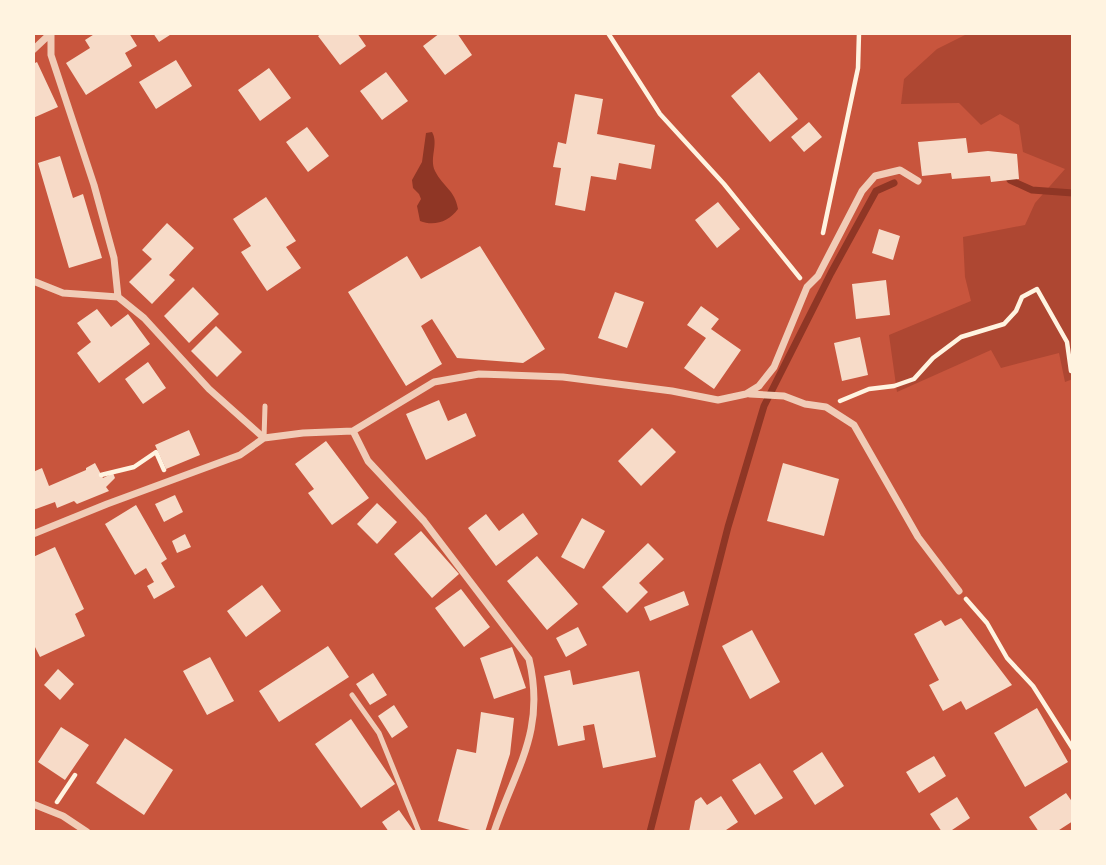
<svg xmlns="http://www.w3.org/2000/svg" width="1106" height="865" font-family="Poppins,sans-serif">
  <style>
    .green { fill: #ae4732 }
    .water { fill: #8f3625 }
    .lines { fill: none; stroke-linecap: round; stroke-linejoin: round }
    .stream { stroke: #8f3625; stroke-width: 7 }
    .building { fill: #f7dbc8 }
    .path { stroke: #fff3e0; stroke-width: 4.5 }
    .service { stroke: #f1ccb7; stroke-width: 5 }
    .minor { stroke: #f1ccb7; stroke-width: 7 }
  </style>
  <rect width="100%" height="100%" fill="#c8553d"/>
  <!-- green -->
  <path class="green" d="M969 33H1073V379L1065 382 1059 353 1001 368 991 350 897 392 889 335 971 301 965 277 963 237 1025 225 1035 203 1065 169 1023 152 1019 125 1000 114 981 125 959 103 901 104 904 79 937 49Z"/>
  <!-- water -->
  <path class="water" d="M432 132C439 144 429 158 435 171 443 187 455 190 458 209 449 221 435 227 420 221L417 206 421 199 419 194 413 188 412 180 422 162 426 133Z"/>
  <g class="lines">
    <!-- stream -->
    <path class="stream" d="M1010 180 1032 190 1073 193
      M650 832 728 527 764 406 831 273 876 191 894 183"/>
  </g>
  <!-- building -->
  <path class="building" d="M96 33H129L137 46 125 53 132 66 86 95 66 63 90 48 85 40Z
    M153 33H173L159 42Z
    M322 33H357L366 46 340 65 318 36Z
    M440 33H457L472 55 445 75 423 46Z
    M176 60 192 86 156 109 139 82Z
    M37 62 58 107 33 118V64Z
    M269 68 291 98 260 121 238 90Z
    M386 72 408 101 382 120 360 91Z
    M759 72 798 119 770 142 731 96Z
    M575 94 603 99 597 134 655 145 651 169 619 163 616 180 591 176 585 211 555 205 561 168 553 167 558 142 566 144Z
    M809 122 822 137 804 152 791 137Z
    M307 127 329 156 308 172 286 142Z
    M966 138 968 153 988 151 1017 154 1019 179 991 182 990 176 952 179 951 173 922 176 918 142Z
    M60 156 73 198 83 194 102 258 69 268 38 163Z
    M266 197 296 241 286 247 301 268 267 291 241 252 251 246 233 219Z
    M718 202 740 229 717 248 695 220Z
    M167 223 194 248 169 275 175 280 152 304 129 282 152 259 142 250Z
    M879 229 900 236 893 260 872 253Z
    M480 246 545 349 523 363 457 358 432 319 421 326 442 364 406 386 348 292 407 256 421 279Z
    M886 280 890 315 856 319 852 284Z
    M193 287 219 314 189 343 164 316Z
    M615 292 644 302 627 348 598 338Z
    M701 306 719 319 711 329 741 350 714 389 684 368 706 338 687 325Z
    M97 309 111 327 128 314 150 344 99 383 77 353 91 342 77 323Z
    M216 326 242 352 217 377 191 351Z
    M860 337 868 375 842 381 834 343Z
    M148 362 166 388 143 404 125 379Z
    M439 400 448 421 466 413 476 436 426 460 406 414Z
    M652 428 676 452 641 486 618 461Z
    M189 430 200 455 166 469 155 445Z
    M326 441 369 498 332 525 308 493 314 489 295 464Z
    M95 463 103 478 113 473 115 478 106 487 109 491 77 504 74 501 57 508 55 502 33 510V472L42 468 49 486 86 470V468Z
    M783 463 839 479 824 536 767 521Z
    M175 495 183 512 164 522 155 504Z
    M377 503 397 522 377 544 357 524Z
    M136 505 167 559 161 563 175 587 154 599 147 586 154 582 146 568 135 575 105 524Z
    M523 513 538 534 496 566 468 528 486 514 499 531Z
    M582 518 605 531 584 569 561 557Z
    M421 531 459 574 432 598 394 554Z
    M185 534 191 547 177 553 172 541Z
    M648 543 664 559 639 583 648 592 627 613 602 587Z
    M55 547 84 609 75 614 85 636 40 657 33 643V557Z
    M537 556 578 604 547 630 507 581Z
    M262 585 281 611 246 637 227 611Z
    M461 589 490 627 464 647 435 608Z
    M684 591 689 605 650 621 644 607Z
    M961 618 1012 685 966 710 961 701 943 711 929 685 939 680 914 634 941 620 945 626Z
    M578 627 587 645 566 657 556 638Z
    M752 630 780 682 750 699 722 646Z
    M328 646 349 677 279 722 259 691Z
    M512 647 526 688 494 699 480 658Z
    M210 657 234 701 207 715 183 671Z
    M58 669 74 684 60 700 44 685Z
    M570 670 573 685 639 671 656 757 603 768 594 724 583 726 585 740 558 746 544 676Z
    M373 673 387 695 370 705 356 684Z
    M394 705 408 727 392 738 378 716Z
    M1037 708 1068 762 1025 787 994 733Z
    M481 712 514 718 510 754 485 832H477L438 821 457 749 476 753Z
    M351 719 395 784 361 808 315 744Z
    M61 727 89 745 65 780 38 762Z
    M125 738 173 770 144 815 96 783Z
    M822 752 844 786 815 805 793 771Z
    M934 756 946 776 919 793 906 772Z
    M760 763 783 798 755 815 732 780Z
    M1066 793 1073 803V821L1056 832H1039L1029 817Z
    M721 796 738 822 723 832H689L695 801 701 797 707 805Z
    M957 797 970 818 949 832H942L930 814Z
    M399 810 413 830 411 832H389L382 822Z"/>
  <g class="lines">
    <!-- path -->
    <path class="path" d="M608 33 660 114 724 184 800 278
      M823 233 858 68 859 33
      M840 401 869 389 894 386 914 379 933 358 961 337 1004 324 1016 311 1022 297 1037 289 1067 342 1071 371 1073 370
      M101 475 134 467 156 452 164 470
      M966 599 987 623 1007 658 1033 686 1073 749
      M57 802 75 775"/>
    <!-- service -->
    <path class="service" d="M264 438 265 406
      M352 695 379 733 419 832"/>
    <!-- minor -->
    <path class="minor" d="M51 33V55L94 185 114 258 118 297
      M33 50 51 33
      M33 281 63 293 118 297 144 318 209 389 264 438 303 433 353 431 368 461 424 521 529 659C546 731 516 767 494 832
      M750 394 784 396 805 404 826 407 854 425 918 537 959 591
      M353 431 434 382 479 374 563 377 672 391 718 400 746 394 759 386 774 367 807 287 818 276 862 191 875 176 900 170 918 181
      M33 534 107 504 240 455 264 438
      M33 804 63 816 87 832"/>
  </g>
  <!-- border -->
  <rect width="1106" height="865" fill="none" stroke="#fff3e0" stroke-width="70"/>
</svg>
